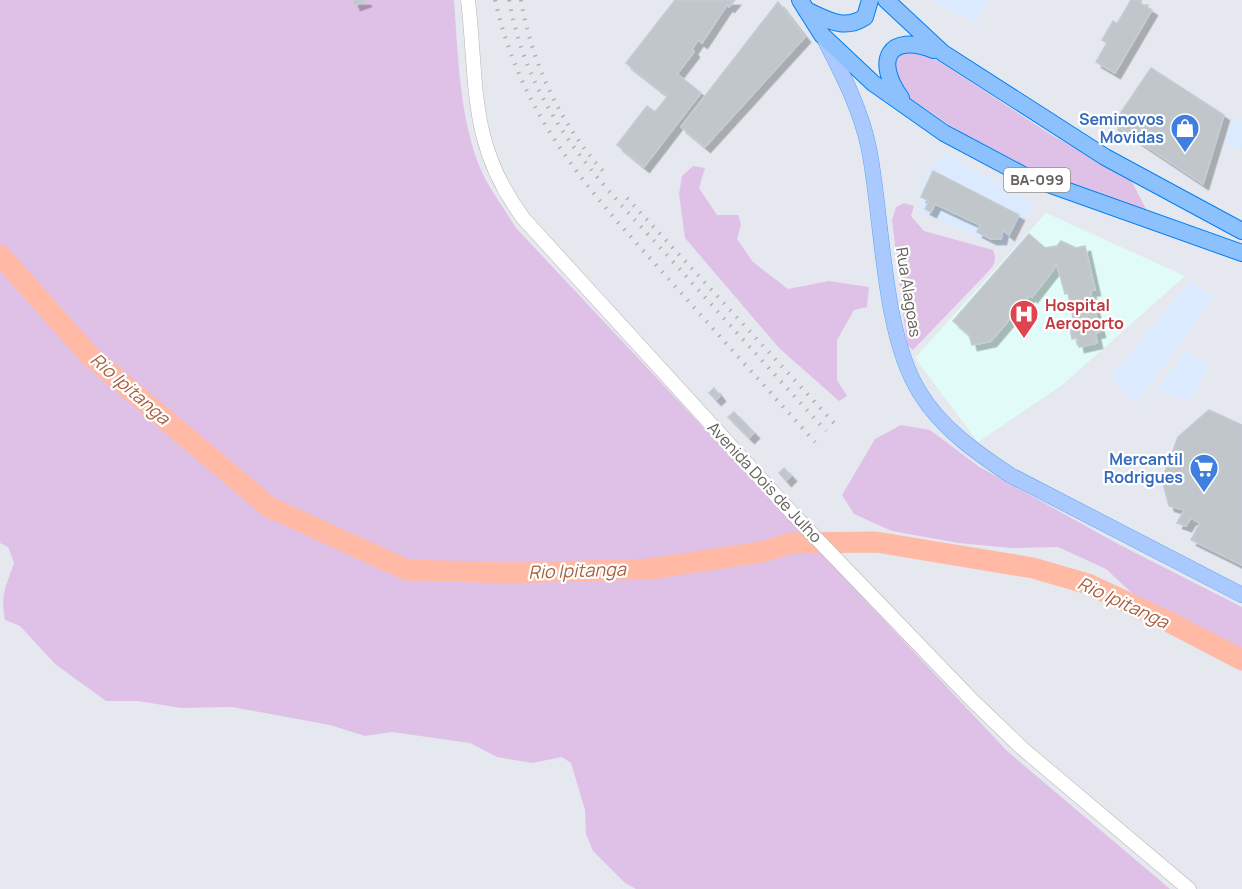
<svg xmlns="http://www.w3.org/2000/svg" width="1242" height="889" font-family="Manrope,sans-serif">
  <style>
    .commercial { fill: #dbeafe }
    .medical { fill: #e1fcf8 }
    .green { fill: #dfc1e7 }
    .lines { fill: none; stroke-linecap: round; stroke-linejoin: round }
    .river { stroke: #ffb9a5; stroke-width: 21 }
    .building { fill: #c1c6ca; stroke: #c3ccd4; stroke-width: 1.5; filter: url(#shadow) }
    .secondary-casing { stroke: #b8b3af; stroke-width: 15 }
    .primary-casing { stroke: #5ba5f2; stroke-width: 16 }
    .highway-casing { stroke: #007ff4; stroke-width: 18 }
    .secondary { stroke: #fff; stroke-width: 14 }
    .primary { stroke: #aac9ff; stroke-width: 15 }
    .highway { stroke: #8dc1fd; stroke-width: 16 }
    .rail { stroke: #b1b0af; stroke-width: 4; stroke-dasharray: 1.5 8; stroke-linecap: butt }
    .labels { text-anchor: middle; stroke-width: 4.5; stroke-linejoin: round; paint-order: stroke }
    .shield { fill: #fff; stroke: #93908d; stroke-width: 1.5 }
    .shield-label { font-size: 15px; font-weight: bold; fill: #65605c }
    .shop-label { font-size: 16px; font-weight: bold; fill: #366cbe; stroke: #fff; text-anchor: end }
    .street-label { font-size: 16px; fill: #65605c; stroke: #fff }
    .health-label { font-size: 16px; font-weight: bold; fill: #be3a42; stroke: #fff; text-anchor: start }
    .water-label { font-size: 18px; font-style: italic; fill: #a95e3e; stroke: #fff }
  </style>
  <defs>
    <filter id="shadow"><feDropShadow dx="5.5" dy="5.5" stdDeviation="0" flood-color="#0004"/></filter>
  </defs>
  <rect width="100%" height="100%" fill="#e5e9ef"/>
  <!-- commercial -->
  <path class="commercial" d="M929 0H987L976 23Z
    M1232 118 1242 121V149L1223 144Z
    M945 153 1034 203 1004 248 919 212 923 175Z
    M1190 281 1214 296 1137 403 1110 378Z
    M1186 351 1209 366 1189 401 1156 390Z"/>
  <!-- medical -->
  <path class="medical" d="M1046 213 1185 276 1061 386 978 442 915 358Z"/>
  <!-- green -->
  <path class="green" d="M0 0H454C458 53 459 109 477 160 485 184 503 206 516 228L1007 751 1170 889H636L625 883 593 851 586 834 585 810 571 763 562 757 532 763 497 757 470 743 392 732 365 736 330 725 232 707 181 708 138 701H106L55 664 20 626 5 620C0 594 6 587 14 563L8 547 0 543Z
    M905 51 917 52 937 60 1050 134 1131 180 1149 215C1071 186 998 160 929 111 917 103 902 95 895 81 892 76 893 65 893 59Z
    M693 166 705 168 699 188 717 215H738L741 224 737 239 753 262 788 289 829 281 869 287 867 307 854 310 837 340V380L847 396 839 401 779 348 685 238 679 194 682 176Z
    M904 203 914 206 911 216 924 231 993 250C998 262 993 266 985 275L913 350 907 345 892 220 896 207Z
    M901 425 930 430 978 466 1118 544 1242 607V649L1134 595 1106 569 1058 547 1012 548 958 543 892 531 854 514 842 495 875 439Z"/>
  <g class="lines">
    <!-- river -->
    <path class="river" d="M0 255 90 356 269 507 407 570 511 573 649 569 762 552 791 543 876 542 1033 568 1088 584 1169 622 1242 660"/>
  </g>
  <!-- building -->
  <path class="building" d="M353 0H365L366 1 355 5Z
    M675 0H735L729 7 727 5 702 43 698 40 692 49 694 52 677 74 701 93 644 167 617 145 647 106 655 112 668 96 626 63Z
    M1131 0H1142L1140 3 1152 10 1115 73 1096 62 1107 43 1102 40 1113 21 1117 24Z
    M778 2 805 37 705 147 681 127Z
    M1151 68 1224 115 1203 184 1113 124Z
    M933 171 1019 215 1009 235 1003 230 1001 239H991L977 232 980 225 935 204 931 212 925 209 929 201 921 197Z
    M1029 234 1045 248 1057 246 1061 241 1076 248 1085 246 1095 290 1090 291 1100 332 1095 333 1097 343 1079 347 1077 338 1072 339 1070 328 1075 327 1068 293 1065 294 1056 261 1054 269 1032 297 1030 295 991 341 972 345 969 335 953 321Z
    M714 388 720 396 716 400 709 393Z
    M1209 410 1242 425V565L1191 540 1200 523 1191 518 1186 526 1177 523 1184 510 1169 506 1162 480 1178 437Z
    M734 412 754 433 749 438 728 417Z
    M784 468 791 476 786 481 779 473Z"/>
  <g class="lines">
    <!-- secondary casing -->
    <g class="secondary-casing">
      <path id="secondary" d="M468 0C478 86 468 143 523 218L792 513 973 701 1023 749 1189 889"/>
    </g>
    <!-- primary casing -->
    <g class="primary-casing">
      <path id="primary" d="M825 40C843 75 861 110 869 149 883 220 882 333 920 393 941 428 977 453 1010 475L1242 595"/>
    </g>
    <!-- highway casing -->
    <g class="highway-casing">
      <path id="highway" d="M800 0 822 35 873 83 944 133 1023 175 1242 253
        M886 0 943 53 1105 157 1242 231
        M806 10C828 20 844 31 865 17L870 0
        M901 98C874 61 888 32 934 50"/>
    </g>
    <!-- secondary -->
    <use href="#secondary" class="secondary"/>
    <!-- primary -->
    <use href="#primary" class="primary"/>
    <!-- highway -->
    <use href="#highway" class="highway"/>
    <!-- rail -->
    <path class="rail" d="M495 0C523 123 594 196 675 286 721 338 768 390 815 442
      M509 0C530 116 601 182 676 265 726 321 776 376 826 431
      M521 0C531 62 561 125 603 171
      M627 198 834 423"/>
  </g>
  <!-- icons -->
  <defs>
    <g id="shop-pin" transform="scale(1.5)"><path d="M0 17L-7.5 6A9.5 9.5 0 1 1 7.5 6Z" fill="#3f7fe0" stroke="#fff"/><path d="M-5-2.5h2.3a2.7 3.5 0 0 1 5.4 0H5L5.5 6h-11ZM-1.5-2.5h3a1.5 2.3 0 0 0-3 0Z" fill="#fff"/></g>
    <g id="hospital-pin" transform="scale(1.5)"><path d="M0 17L-7.5 6A9.5 9.5 0 1 1 7.5 6Z" fill="#e0444e" stroke="#fff"/><path d="M-5-5h3v3.5h4V-5h3V5h-3V1.5h-4V5h-3Z" fill="#fff"/></g>
    <g id="supermarket-pin" transform="scale(1.5)"><path d="M0 17L-7.5 6A9.5 9.5 0 1 1 7.5 6Z" fill="#3f7fe0" stroke="#fff"/><path d="M-6-5.5h2.5l.6 2H6L4.5 2H-2.5L-4.4-4H-6ZM-1.5 3.2a1.3 1.3 0 1 0 .1 0ZM3 3.2a1.3 1.3 0 1 0 .1 0Z" fill="#fff"/></g>
  </defs>
  <g fill-rule="evenodd">
    <use href="#shop-pin" x="1185" y="128"/>
    <use href="#hospital-pin" x="1024" y="314"/>
    <use href="#supermarket-pin" x="1204" y="468"/>
  </g>
  <g class="labels">
    <!-- shield labels -->
    <rect class="shield" x="1004" y="168" width="66" height="24" rx="4.5"/>
    <g class="shield-label">
      <text x="1037" y="185">BA-099</text>
    </g>
    <!-- shop labels -->
    <g class="shop-label">
      <text x="1164" y="125">Seminovos<tspan x="1164" dy="18">Movidas</tspan></text>
      <text x="1183" y="465">Mercantil<tspan x="1183" dy="18">Rodrigues</tspan></text>
    </g>
    <!-- street labels -->
    <g class="street-label">
      <text transform="translate(909 292) rotate(81)" y="6">Rua Alagoas</text>
      <text transform="translate(765 482) rotate(47)" y="6">Avenida Dois de Julho</text>
    </g>
    <!-- health labels -->
    <g class="health-label">
      <text x="1045" y="311">Hospital<tspan x="1045" dy="18">Aeroporto</tspan></text>
    </g>
    <!-- water labels -->
    <g class="water-label">
      <text transform="translate(130 389) rotate(41)" y="6">Rio Ipitanga</text>
      <text transform="translate(577 571) rotate(-2)" y="6">Rio Ipitanga</text>
      <text transform="translate(1123 603) rotate(25)" y="6">Rio Ipitanga</text>
    </g>
  </g>
</svg>
